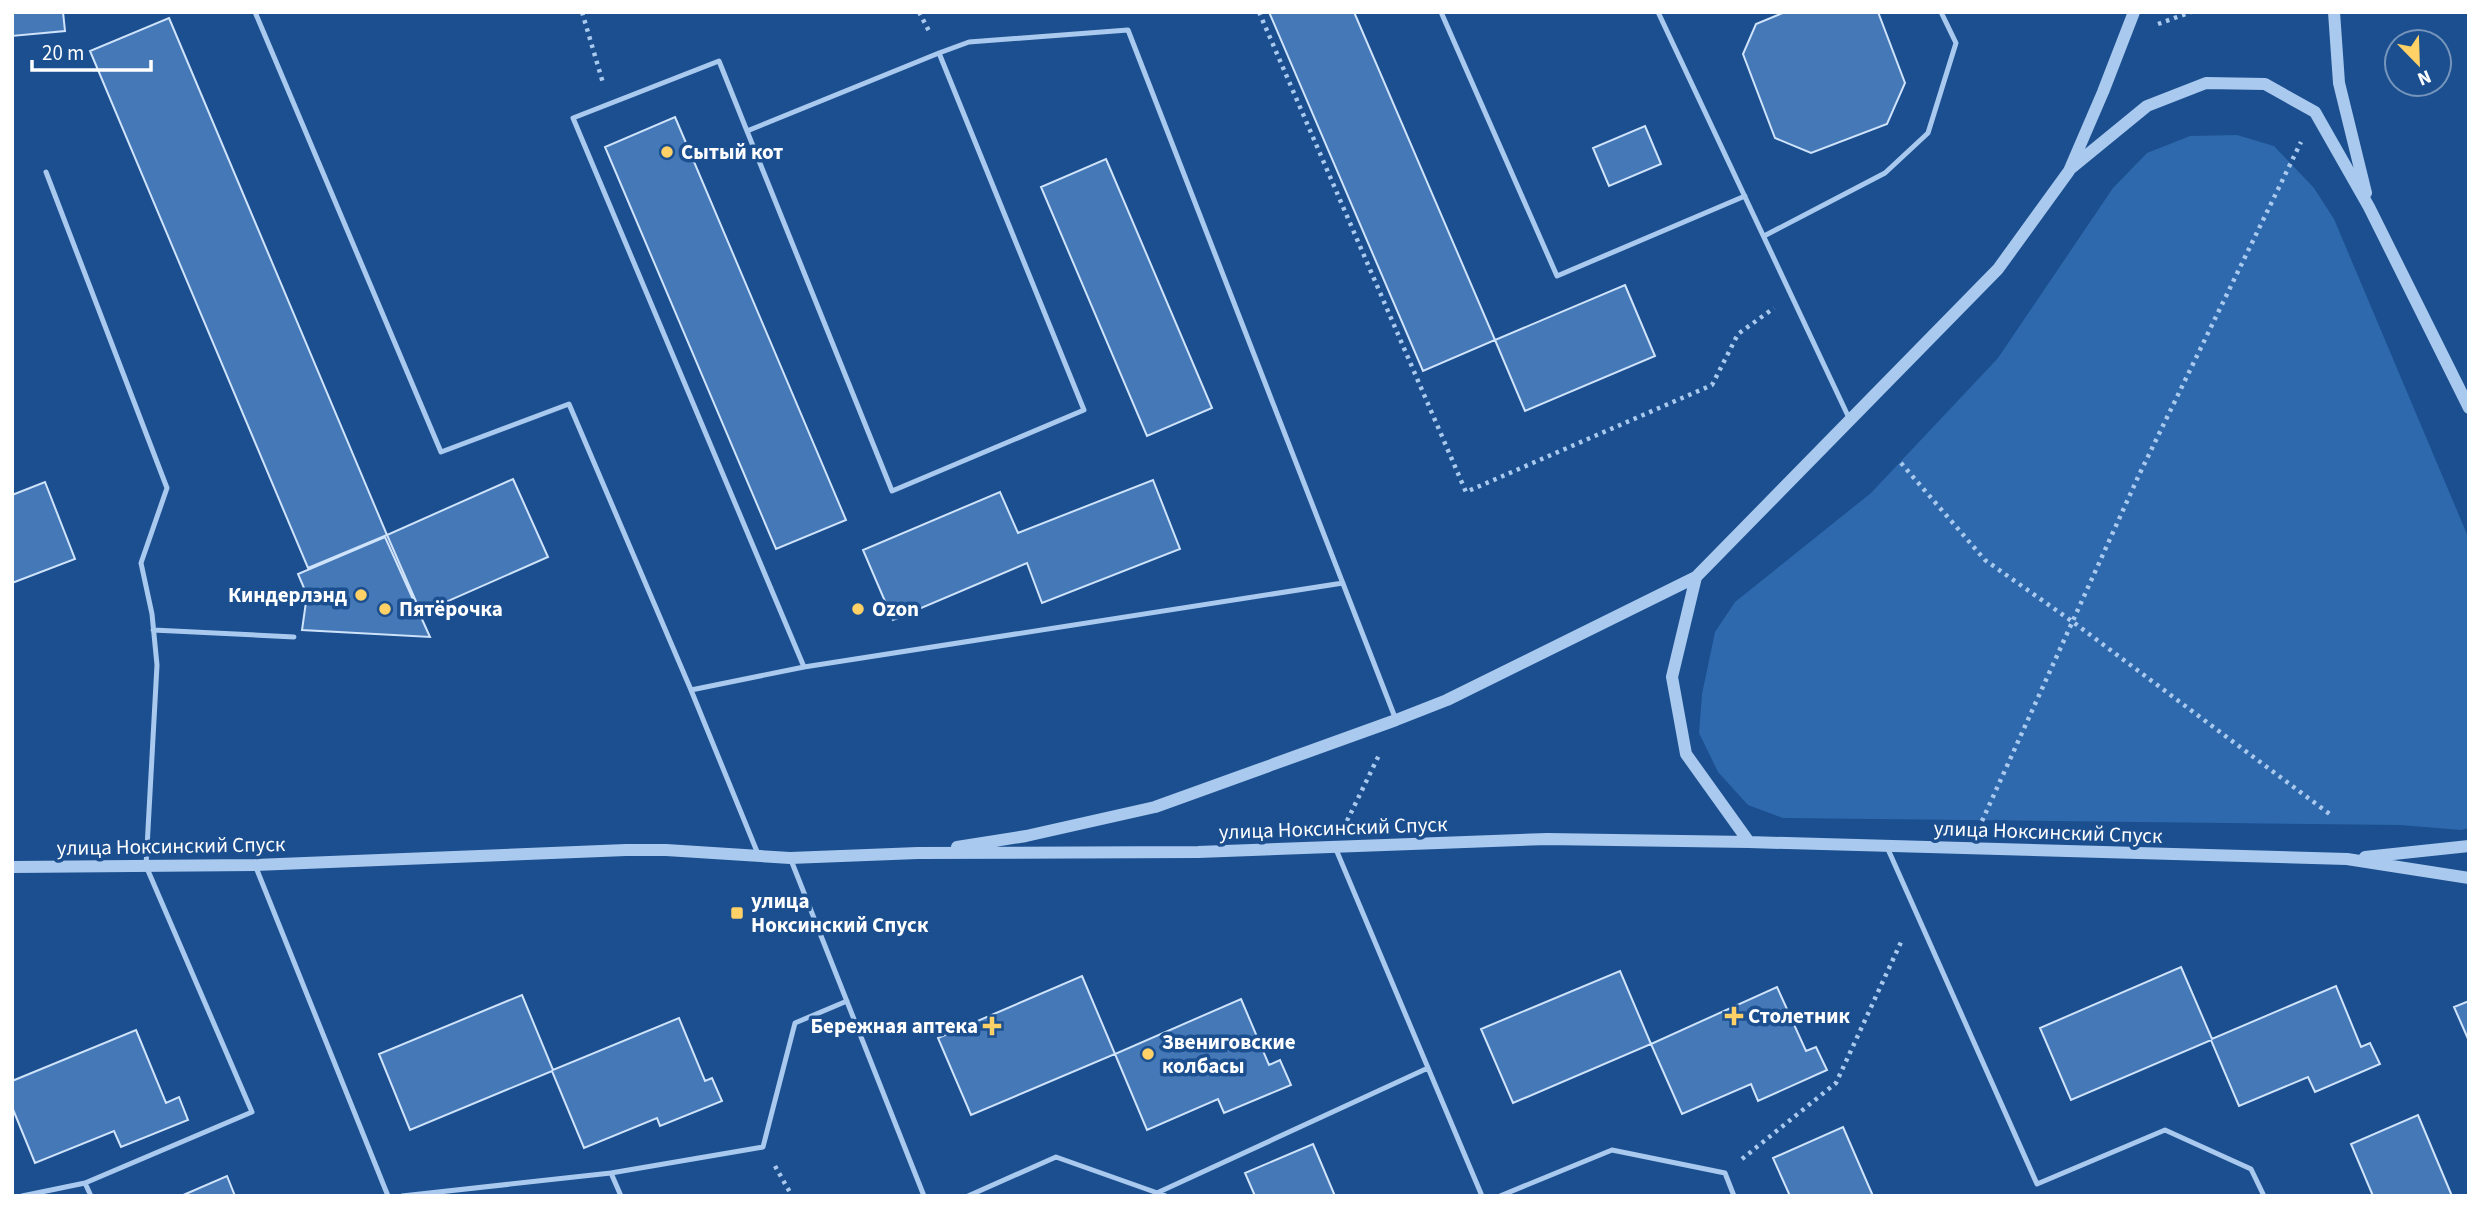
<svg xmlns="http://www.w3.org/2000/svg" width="2481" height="1208" font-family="'Source Sans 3',sans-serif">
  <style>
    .green { fill: #2e69ad }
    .building { fill: #4478b7; stroke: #cfe3fa; stroke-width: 2 }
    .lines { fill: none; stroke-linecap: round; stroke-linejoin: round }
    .path { stroke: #a9c9ee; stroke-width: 4.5; stroke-dasharray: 3.5 5; stroke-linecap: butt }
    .service { stroke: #a9c9ee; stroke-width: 5 }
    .tertiary { stroke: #a9c9ee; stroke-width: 12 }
    .poi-dot { fill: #ffd166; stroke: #1b4f8f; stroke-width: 2.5 }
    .labels { text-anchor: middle; stroke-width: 7; stroke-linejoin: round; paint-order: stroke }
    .poi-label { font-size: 21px; font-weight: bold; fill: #fff; stroke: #1b4f8f; text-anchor: start }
    .street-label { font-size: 21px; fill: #fff; stroke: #1b4f8f }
  </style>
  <rect width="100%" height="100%" fill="#1b4f8f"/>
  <!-- green -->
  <path class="green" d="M2237 135 2274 146 2314 188 2334 219 2469 539V828L2461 830 2400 825 1783 818 1748 805 1718 772 1699 733 1702 694 1715 632 1735 602 1871 493 1998 358 2113 188 2147 153 2190 136Z"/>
  <!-- building -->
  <path class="building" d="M12 12H63L65 31 12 36Z
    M1269 12H1354L1495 340 1423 371Z
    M1785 12H1878L1905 83 1887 124 1811 153 1775 138 1743 54 1756 24Z
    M169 18 387 535 308 568 90 51Z
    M675 117 846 520 776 549 605 147Z
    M1645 126 1661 164 1609 186 1593 148Z
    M1106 159 1212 408 1147 436 1041 187Z
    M1625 285 1655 356 1525 411 1495 340Z
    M513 479 548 557 421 613 387 535Z
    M1153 480 1180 549 1042 603 1027 563 893 620 863 550 1000 492 1018 533Z
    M45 482 75 559 12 583V495Z
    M385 537 430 637 302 630 307 595 298 574Z
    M2181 967 2212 1039 2336 986 2361 1047 2370 1043 2380 1064 2315 1092 2308 1077 2239 1106 2211 1040 2071 1100 2040 1028Z
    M1620 971 1651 1044 1513 1103 1481 1029Z
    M1082 976 1115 1054 971 1115 938 1038Z
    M1777 987 1806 1051 1816 1047 1827 1070 1758 1101 1751 1084 1682 1114 1651 1044Z
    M522 995 553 1070 679 1018 705 1081 712 1078 722 1101 660 1126 657 1118 584 1148 552 1071 410 1130 379 1054Z
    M1241 999 1269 1065 1280 1060 1291 1085 1224 1113 1218 1099 1147 1130 1115 1054Z
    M2469 1001V1041L2454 1007Z
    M136 1030 166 1103 179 1097 188 1120 121 1147 114 1131 35 1163 12 1107V1081Z
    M2418 1115 2452 1196H2373L2351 1144Z
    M1843 1127 1873 1196H1790L1773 1158Z
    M1313 1144 1335 1196H1255L1245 1173Z
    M227 1176 235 1196H181Z"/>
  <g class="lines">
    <!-- path -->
    <path class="path" d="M582 12 603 83
      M919 12 930 33
      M1259 12 1466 492 1712 385 1738 334 1774 308
      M2158 24 2191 12
      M1901 463 1985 560 2073 622 2331 815
      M1347 821 1380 753
      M1982 821 2139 475 2301 142
      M1742 1159 1836 1083 1902 940
      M775 1166 792 1196"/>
    <!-- service -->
    <path class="service" d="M255 12 441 452 569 404 691 690
      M1441 12 1557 276 1745 196
      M1658 12 1849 418
      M939 53 1084 410 892 491 747 131 939 53 969 42 1128 30 1396 720
      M747 131 719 61 573 118 804 667 1343 583
      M46 172 167 488 141 563 152 614 157 665 146 866 252 1112 85 1183
      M1764 236 1885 173 1928 133 1956 43 1941 12
      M153 630 294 637
      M1335 847 1482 1196
      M1887 847 2037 1184 2165 1130 2251 1169 2264 1196
      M758 854 691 690 804 667
      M791 860 924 1196
      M255 865 388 1196
      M611 1173 763 1147 795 1023 847 1001
      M1159 1192 1428 1068
      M22 1196 85 1183 91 1196
      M402 1196 611 1173 621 1196
      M968 1196 1056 1157 1166 1196
      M1500 1196 1612 1150 1725 1173 1734 1196"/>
    <!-- tertiary -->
    <path class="tertiary" d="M2334 12 2339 83 2366 193
      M2070 169 2147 106 2206 83 2265 84 2315 112 2369 207 2469 408
      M1696 577 1672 677 1686 754 1749 842
      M957 847 1026 836 1155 807 1396 720 1447 700 1696 577 1998 269 2069 171 2103 92 2134 12
      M2365 857 2469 846
      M12 867 255 865 626 850H666L790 858 918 853 1198 852 1547 839 1749 842 2347 859 2469 878"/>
  </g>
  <!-- markers -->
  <g class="poi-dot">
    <circle cx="667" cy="152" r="7"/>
    <circle cx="361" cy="595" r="7"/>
    <circle cx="385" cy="609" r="7"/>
    <circle cx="858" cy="609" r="7"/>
    <rect x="730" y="906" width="14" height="14" rx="3.5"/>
    <path d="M1730.5 1005.5h7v7h7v7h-7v7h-7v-7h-7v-7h7z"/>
    <path d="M988.5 1015.5h7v7h7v7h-7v7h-7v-7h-7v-7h7z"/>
    <circle cx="1148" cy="1054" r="7"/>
  </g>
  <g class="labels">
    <!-- poi labels -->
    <g class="poi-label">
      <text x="681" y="159">Сытый кот</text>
      <text x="347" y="602" text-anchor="end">Киндерлэнд</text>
      <text x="399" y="616">Пятёрочка</text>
      <text x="872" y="616">Ozon</text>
      <text x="751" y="908">улица<tspan x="751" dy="24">Ноксинский Спуск</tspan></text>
      <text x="1748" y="1023">Столетник</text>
      <text x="978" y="1033" text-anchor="end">Бережная аптека</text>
      <text x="1162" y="1049">Звениговские<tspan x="1162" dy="24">колбасы</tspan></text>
    </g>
    <!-- street labels -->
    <g class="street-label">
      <text transform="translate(1333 828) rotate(-2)" y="7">улица Ноксинский Спуск</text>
      <text transform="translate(2048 832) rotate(2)" y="7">улица Ноксинский Спуск</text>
      <text transform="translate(171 846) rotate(-1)" y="7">улица Ноксинский Спуск</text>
    </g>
  </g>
  <!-- border -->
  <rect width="2481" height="1208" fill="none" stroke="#ffffff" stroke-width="28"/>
  <!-- north arrow -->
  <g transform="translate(2418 63) rotate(157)"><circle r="33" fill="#1b4f8f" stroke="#7695bc" stroke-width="2"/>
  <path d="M0-5L12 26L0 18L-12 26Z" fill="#ffd166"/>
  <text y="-10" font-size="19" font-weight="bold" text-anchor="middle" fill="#ffffff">N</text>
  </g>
  <!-- scale -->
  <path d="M32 60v10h119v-10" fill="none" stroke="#ffffff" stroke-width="3.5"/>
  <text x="42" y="60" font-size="21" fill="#ffffff" stroke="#1b4f8f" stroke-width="5" paint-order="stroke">20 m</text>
</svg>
